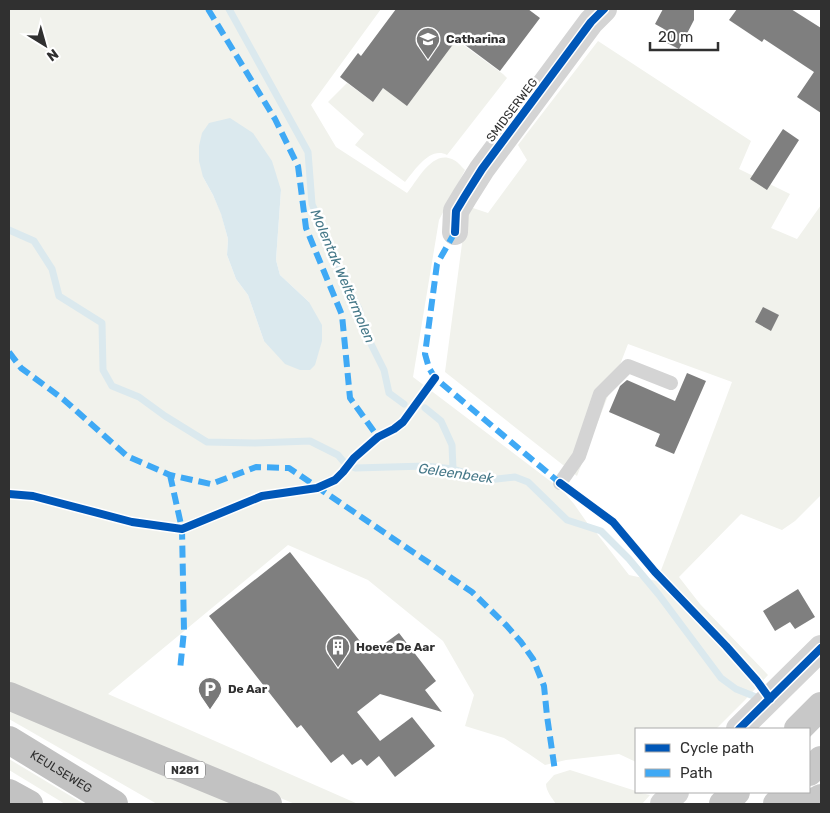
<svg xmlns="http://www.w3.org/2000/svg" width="830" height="813" font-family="Rubik,sans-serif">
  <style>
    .green { fill: #f1f2ec; fill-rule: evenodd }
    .water { fill: #dbe9ee }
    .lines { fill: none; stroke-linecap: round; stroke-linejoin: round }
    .stream { stroke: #dbe9ee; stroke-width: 7 }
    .building { fill: #7f7f7f }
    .lane { stroke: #d4d4d4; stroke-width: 14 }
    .street { stroke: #d4d4d4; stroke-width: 26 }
    .primary { stroke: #c8c8c8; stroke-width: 28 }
    .highway { stroke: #c2c2c2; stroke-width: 28 }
    .quiet { stroke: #3fa9f5; stroke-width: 6; stroke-dasharray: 12 6; stroke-linecap: butt }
    .cycleway-casing { stroke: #fff; stroke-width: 11 }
    .cycleway { stroke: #0057b8; stroke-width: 8 }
    .labels { text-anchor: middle; stroke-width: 5; stroke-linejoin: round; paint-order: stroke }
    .shield { fill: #fff; stroke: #6e6e6e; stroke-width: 1 }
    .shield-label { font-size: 11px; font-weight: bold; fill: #303030 }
    .poi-label { font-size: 12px; font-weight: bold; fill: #303030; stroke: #fff; text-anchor: start }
    .street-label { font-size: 12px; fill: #303030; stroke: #fff }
    .water-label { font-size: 14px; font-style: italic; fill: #477989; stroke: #fff }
  </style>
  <rect width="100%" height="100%" fill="#fff"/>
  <!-- green -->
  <path class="green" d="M9 9H381L311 105 336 147 407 193C417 181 432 150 452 159 457 161 461 166 465 170L439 220 413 377 562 490 574 504 588 524 591 526 629 575 657 581 732 382 628 344 577 476 445 372 467 206 488 213 527 160 518 145 598 41 751 141 739 169 790 194 771 228 797 239 821 205V495L795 521 782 530 741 514 679 577 700 604 768 675 745 700 716 729H636V762L619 754 566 760 545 765 529 754 504 738 465 726 474 695 443 641 368 580 288 545 108 694 358 804H295L9 688ZM203 177 281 190 276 260 280 275 309 302 264 341 248 295 236 279 227 255 228 239 221 213 213 195Z
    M462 44 503 74 507 78 447 155C430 146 415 170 405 182L355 145 364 134 328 102 347 83 373 102 383 88 452 45Z
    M9 703 254 804H157L9 719Z
    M9 759 84 804H65L9 770Z
    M570 770 636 791V792L650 795 642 804H556C552 798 546 791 546 784L554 775Z"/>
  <!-- water -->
  <path class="water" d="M230 118 253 133 272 161 281 190 276 260 280 275 309 302 322 325V341L315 365 310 370H300L285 364 264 341 248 295 236 279 227 255 228 239 221 214 213 195 203 177 199 161V146L202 133 209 123Z"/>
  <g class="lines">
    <!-- stream -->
    <path class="stream" d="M229 9 308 152 312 204 344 279 359 309 364 330 384 370 389 393 404 404
      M9 230 34 241 52 269 59 296 102 323 103 370 112 386 139 397 165 416 207 442 255 443 310 441 338 455 343 461 355 468 426 466 453 469 488 480 515 477 528 482 567 520 601 531 629 559 659 595 721 678 736 689 756 697
      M425 408 441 421 452 445 453 469"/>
  </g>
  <!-- building -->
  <path class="building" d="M396 9H528L540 18 500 71 457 39 407 106 383 88 373 102 340 77 358 53 361 56Z
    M663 9H694V20L679 49 659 39 664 29 655 24Z
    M737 9H791L821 28V113L797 97 814 72 764 39 762 42 729 20Z
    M783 129 799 140 767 190 750 179Z
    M763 307 779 315 771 331 755 322Z
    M687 373 706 381 674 454 655 446 660 434 609 412 620 386 627 380 675 401Z
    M290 552 370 654 399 633 436 681 425 690 442 712 380 694 357 712 380 741 412 717 435 746 395 777 379 756 367 766 361 759 352 765 343 754 331 763 301 725 297 728 209 616Z
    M798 589 815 617 795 629 790 622 775 631 763 611Z"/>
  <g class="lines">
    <!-- lane -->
    <path class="lane" d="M560 483 579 456 600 394 628 366 671 383"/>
    <!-- street -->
    <path class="street" d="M455 232 456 211 465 196 482 169 591 22 604 9
      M739 729 821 648
      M663 804 676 792"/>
    <!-- primary -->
    <path class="primary" d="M798 729 821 706
      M809 772 821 760
      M723 804 736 792
      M777 804 789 792
      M810 804 821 798"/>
    <!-- highway -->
    <g class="highway">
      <path d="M9 696 103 736 268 804"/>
      <path id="s1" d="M9 740 114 804"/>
      <path d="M9 793 29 804"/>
    </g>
    <!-- quiet -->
    <path class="quiet" d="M208 9 275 119 298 166 306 228 342 315 350 398 378 437
      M455 232 437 264 425 354 429 368 435 378 560 483
      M9 352 21 368 63 399 127 456 170 475 211 484 256 467 289 468 472 592 506 625 521 642 533 659 544 686 547 716 555 771
      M170 475 182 529 184 631 180 670"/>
    <!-- cycleway casing -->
    <g class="cycleway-casing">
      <path id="cycleway" d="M455 232 456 211 465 196 482 169 591 22 604 9
        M560 483 613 522 655 572 726 646 757 681 770 699
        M9 494 33 496 132 522 182 529 262 496 317 488 335 480 343 472 354 458 378 437 394 429 403 422 435 378
        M739 729 821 648"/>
    </g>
    <!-- cycleway -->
    <use href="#cycleway" class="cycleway"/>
  </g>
  <!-- icons -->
  <defs>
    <g id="school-pin" transform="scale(1.25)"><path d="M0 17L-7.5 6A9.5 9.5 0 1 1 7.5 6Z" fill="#787878" stroke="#fff"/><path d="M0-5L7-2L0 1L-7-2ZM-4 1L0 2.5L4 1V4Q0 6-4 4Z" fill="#fff"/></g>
    <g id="building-pin" transform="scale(1.25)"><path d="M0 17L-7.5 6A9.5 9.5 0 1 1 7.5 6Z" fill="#787878" stroke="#fff"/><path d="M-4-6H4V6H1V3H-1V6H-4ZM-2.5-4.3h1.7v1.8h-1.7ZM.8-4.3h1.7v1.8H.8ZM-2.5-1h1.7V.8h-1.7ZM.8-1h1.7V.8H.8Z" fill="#fff"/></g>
    <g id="parking-pin" transform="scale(1.25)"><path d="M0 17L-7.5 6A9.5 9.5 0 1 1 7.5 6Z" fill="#787878" stroke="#fff"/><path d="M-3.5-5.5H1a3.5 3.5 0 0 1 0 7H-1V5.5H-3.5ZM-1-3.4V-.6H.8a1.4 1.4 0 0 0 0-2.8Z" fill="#fff"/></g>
  </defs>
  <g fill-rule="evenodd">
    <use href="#school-pin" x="428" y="39"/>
    <use href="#building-pin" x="338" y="647"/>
    <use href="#parking-pin" x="210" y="689"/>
  </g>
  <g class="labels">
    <!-- shield labels -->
    <rect class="shield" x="165" y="761.5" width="40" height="17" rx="4"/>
    <g class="shield-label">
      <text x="185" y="774">N281</text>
    </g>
    <!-- poi labels -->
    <g class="poi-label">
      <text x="446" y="43">Catharina</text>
      <text x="356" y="651">Hoeve De Aar</text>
      <text x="228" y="693">De Aar</text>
    </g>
    <!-- street labels -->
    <g class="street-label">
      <text transform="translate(512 110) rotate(-53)" y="4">SMIDSERWEG</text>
      <text dy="4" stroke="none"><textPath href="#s1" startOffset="61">KEULSEWEG</textPath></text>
    </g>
    <!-- water labels -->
    <g class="water-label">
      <text transform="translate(343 276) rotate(67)" y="5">Molentak Weltermolen</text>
      <text transform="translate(456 473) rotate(8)" y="5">Geleenbeek</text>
    </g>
  </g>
  <!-- border -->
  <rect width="830" height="813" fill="none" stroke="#303030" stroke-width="20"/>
  <!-- legend -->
  <rect x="635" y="728" width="175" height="65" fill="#ffffff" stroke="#acacac"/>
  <rect x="645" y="744" width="25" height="8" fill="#0057b8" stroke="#acacac"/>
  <text x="680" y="753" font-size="15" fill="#303030">Cycle path</text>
  <rect x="645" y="769" width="25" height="8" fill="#3fa9f5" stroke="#acacac"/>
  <text x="680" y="778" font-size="15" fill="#303030">Path</text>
  <!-- north arrow -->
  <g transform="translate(45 45) rotate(143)" stroke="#ffffff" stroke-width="4" paint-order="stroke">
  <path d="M0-4L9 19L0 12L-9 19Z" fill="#303030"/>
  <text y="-8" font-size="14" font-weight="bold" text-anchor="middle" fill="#303030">N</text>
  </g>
  <!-- scale -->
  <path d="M650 42v8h68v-8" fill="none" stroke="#303030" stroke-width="2.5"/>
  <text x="658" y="42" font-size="15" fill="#303030" stroke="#ffffff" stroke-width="4" paint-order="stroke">20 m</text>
</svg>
